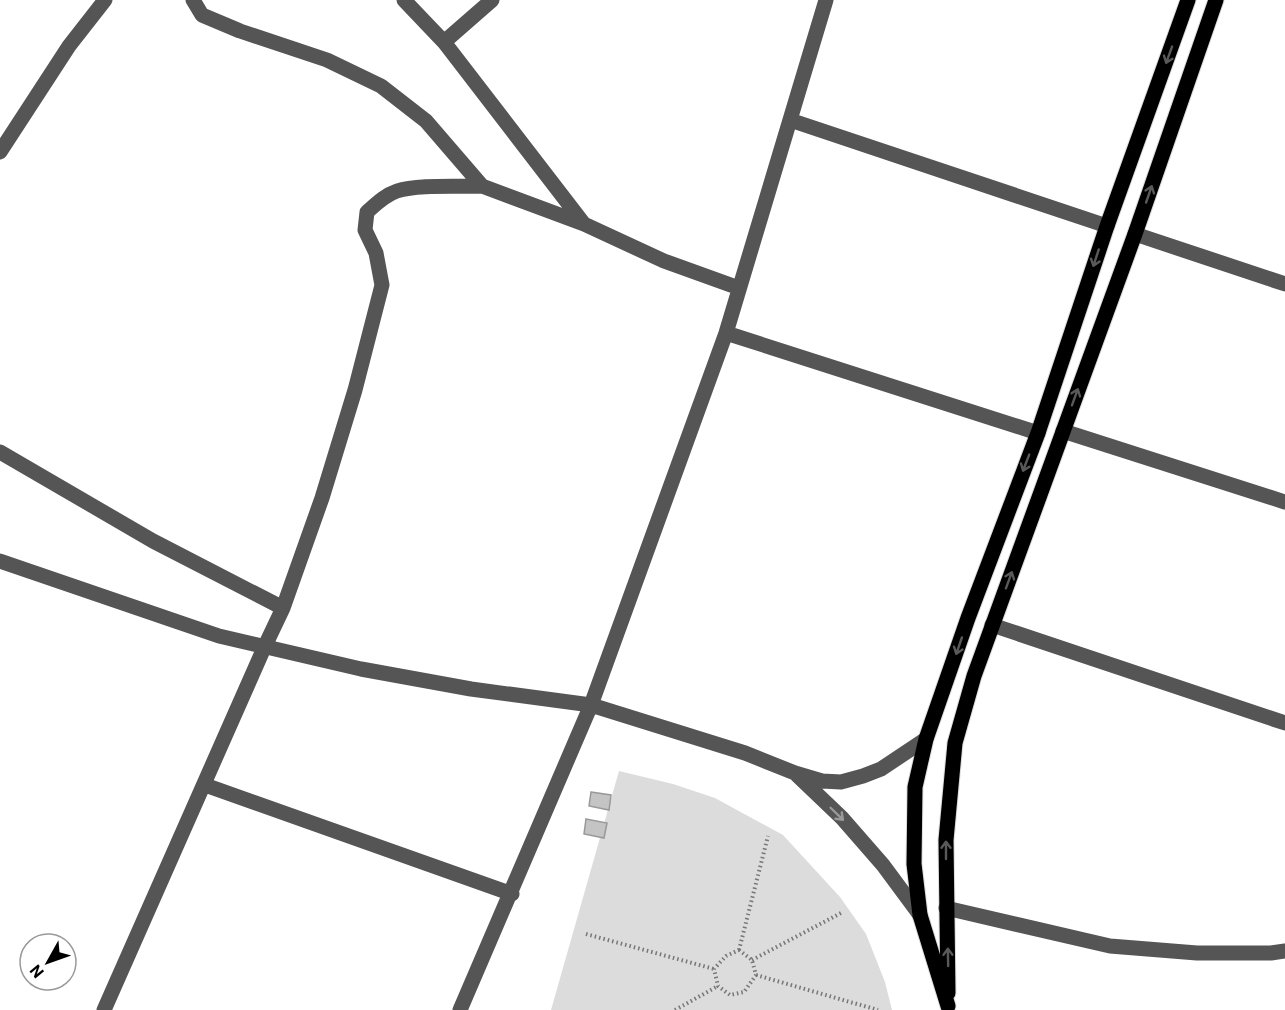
<svg xmlns="http://www.w3.org/2000/svg" width="1285" height="1010" font-family="Roboto,sans-serif">
  <style>
    .green { fill: #dcdcdc }
    .building { fill: #c4c4c4; stroke: #999; stroke-width: 1.5 }
    .lines { fill: none; stroke-linecap: round; stroke-linejoin: round }
    .major-casing { stroke: #dbdbdb; stroke-width: 17 }
    .path { stroke: #777; stroke-width: 4; stroke-dasharray: 1.5 3; stroke-linecap: butt }
    .minor { stroke: #555; stroke-width: 15 }
    .major { stroke: #000; stroke-width: 15 }
    .oneway { stroke: #595959 }
    .oneway2 { stroke: #999 }
  </style>
  <rect width="100%" height="100%" fill="#fff"/>
  <!-- green -->
  <path class="green" d="M619 771 673 784 715 798 783 835 840 897 866 934 885 982 892 1010H551Z"/>
  <!-- building -->
  <path class="building" d="M591 792 611 795 609 810 589 806Z
    M586 819 607 823 604 838 584 834Z"/>
  <g class="lines">
    <!-- major casing -->
    <g class="major-casing">
      <path id="major" d="M948 993 946 840 955 743 974 676 1135 234 1216 0
        M948 1006 920 915 914 864 915 787 926 739 968 618 1038 433 1107 226 1188 0"/>
    </g>
    <!-- path -->
    <path class="path" d="M586 934 714 969
      M739 950 752 960 756 975 744 992 730 995 718 986 714 969 726 956Z
      M739 950 768 836
      M752 960 841 913
      M756 975 878 1010
      M675 1010 718 986"/>
    <!-- minor -->
    <path class="minor" d="M193 0 202 15 240 31 327 60 381 86 426 121 482 186 584 224 664 261 739 288
      M404 0 444 42
      M492 0 444 42 584 224
      M790 120 1107 226
      M0 152 69 46 105 0
      M1135 234 1285 284
      M726 333 1038 433
      M1063 431 1285 502
      M0 452 153 541 283 608
      M0 561 219 636 361 669 471 689 591 705 745 753 795 773 822 781 841 782 863 776 881 769 926 739
      M992 625 1285 723
      M797 775 842 818 883 865 920 915
      M205 785 512 894
      M946 908 1110 946 1197 953H1271L1285 951
      M104 1010 264 648 283 608 322 498 355 390 382 285 376 253 365 230 367 212C376 204 385 195 397 191 418 184 459 187 482 186
      M460 1010 591 705 726 333 826 0"/>
    <!-- major -->
    <use href="#major" class="major"/>
  </g>
  <!-- one-way arrows -->
  <defs><path id="oneway-shaft" d="M-6 0H5M1.5-3L5.5 0L1.5 3" fill="none" stroke-width="1.6" stroke-linecap="round" stroke-linejoin="round" transform="scale(1.5)"/></defs>
  <g class="oneway">
    <use href="#oneway-shaft" transform="translate(1169 55) rotate(110)"/>
    <use href="#oneway-shaft" transform="translate(1149 194) rotate(-71)"/>
    <use href="#oneway-shaft" transform="translate(1096 258) rotate(108)"/>
    <use href="#oneway-shaft" transform="translate(1075 397) rotate(-70)"/>
    <use href="#oneway-shaft" transform="translate(1026 463) rotate(111)"/>
    <use href="#oneway-shaft" transform="translate(1009 580) rotate(-70)"/>
    <use href="#oneway-shaft" transform="translate(959 646) rotate(109)"/>
    <use href="#oneway-shaft" transform="translate(946 850) rotate(-90)"/>
    <use href="#oneway-shaft" transform="translate(948 957) rotate(-91)"/>
  </g>
  <use class="oneway2" href="#oneway-shaft" transform="translate(837 814) rotate(44)"/>
  <!-- north arrow -->
  <g transform="translate(48 962) rotate(230)"><circle r="28" fill="#ffffff" stroke="#999999" stroke-width="1.5"/>
  <path d="M0-4.5L10 22L0 15L-10 22Z" fill="#000000"/>
  <text y="-9" font-size="16" font-weight="bold" text-anchor="middle" fill="#000000">N</text>
  </g>
</svg>
